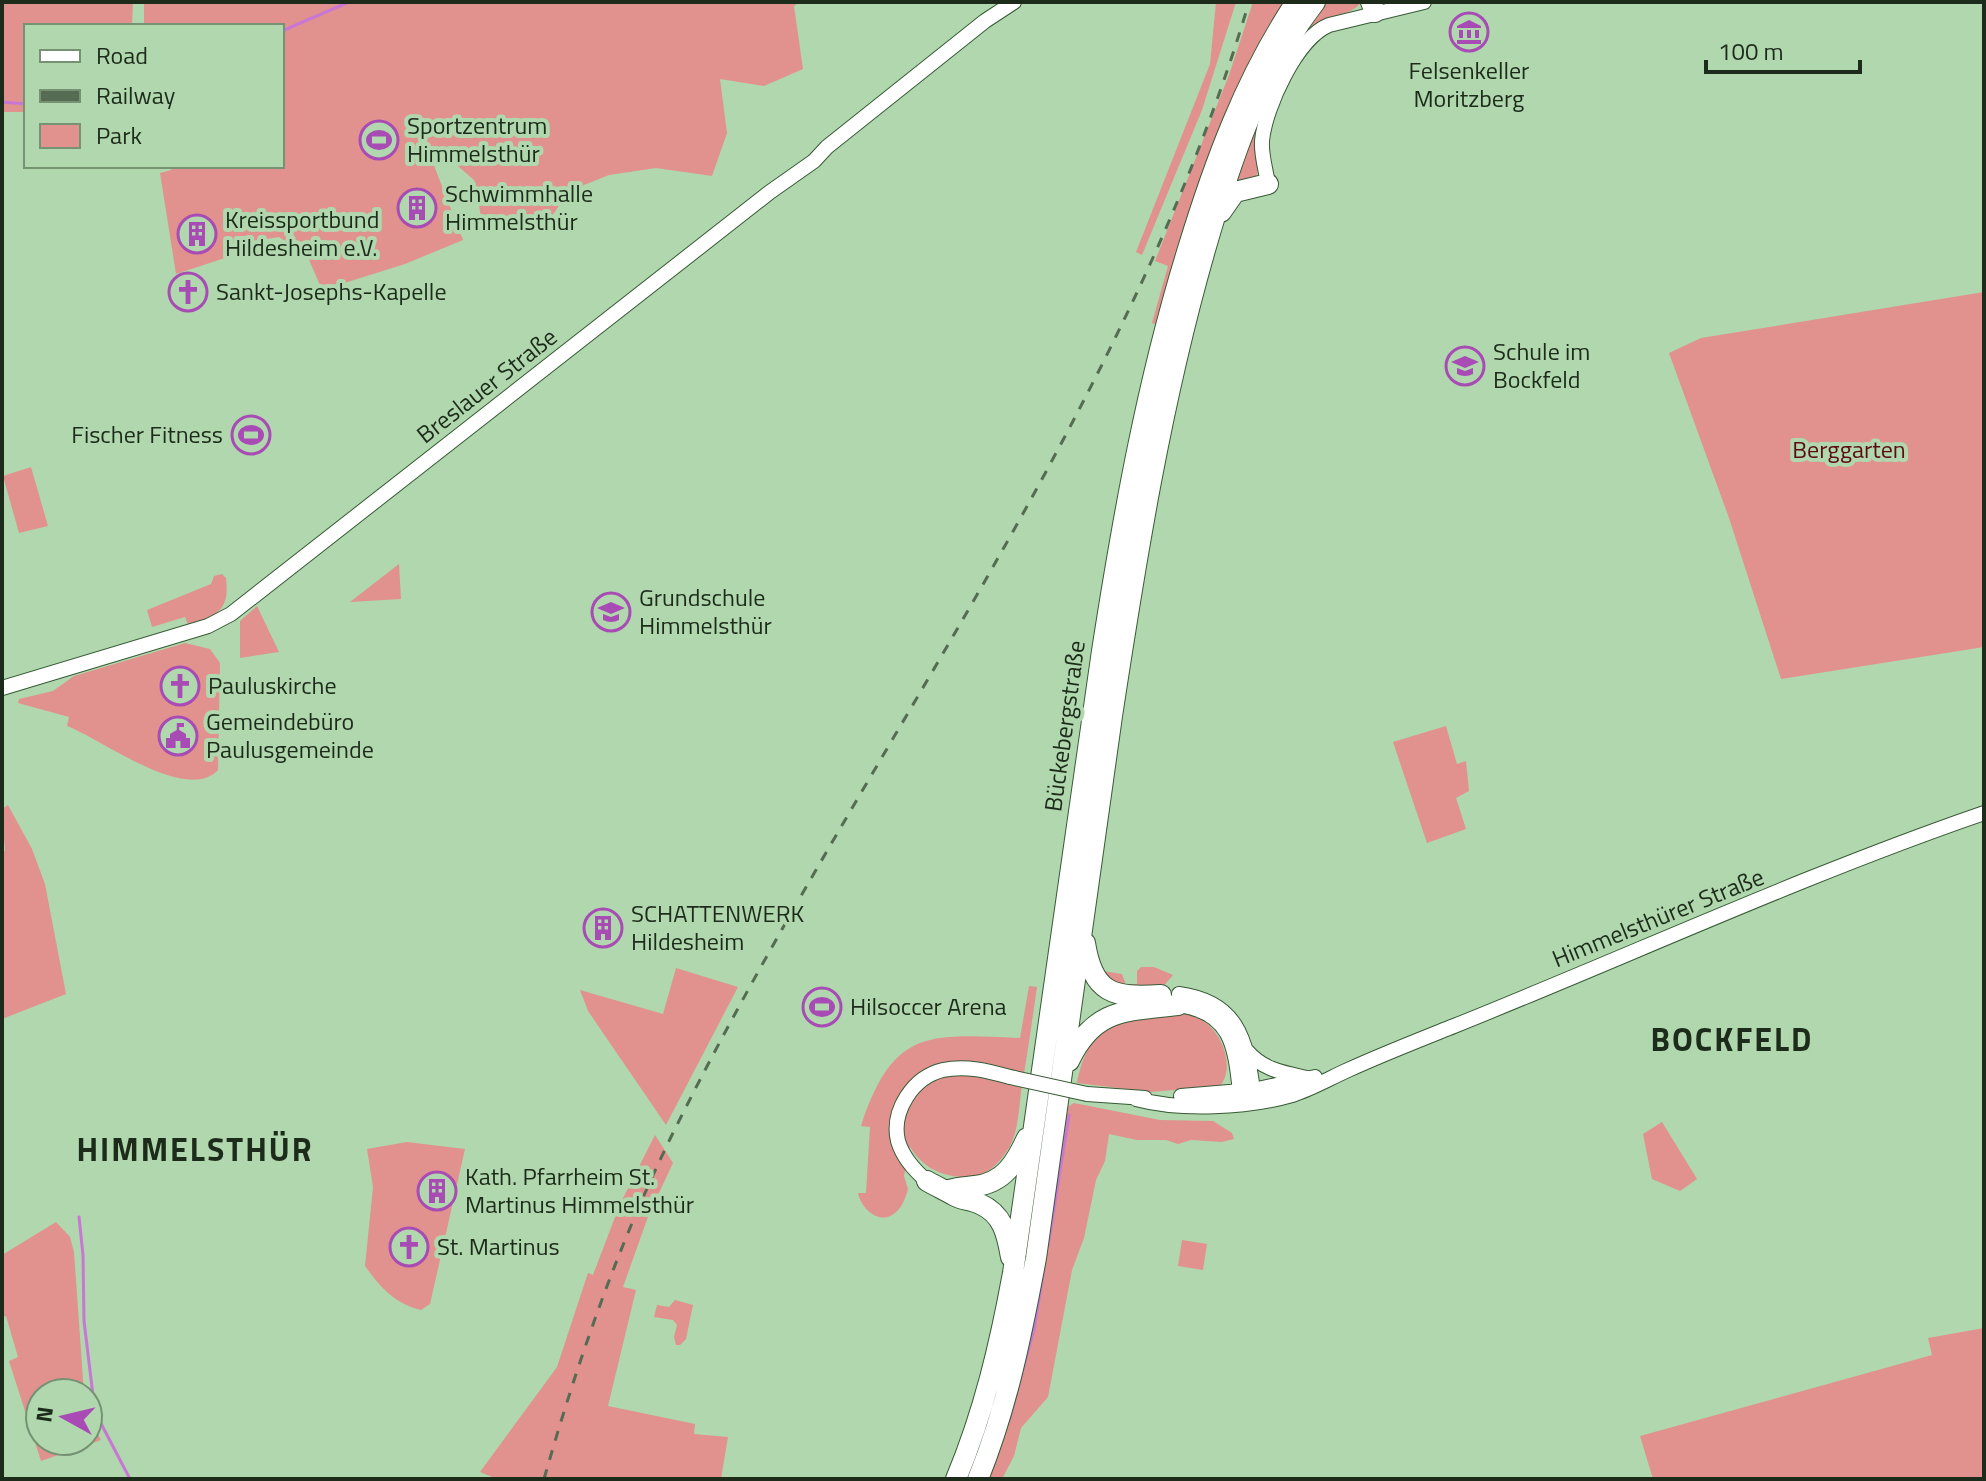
<svg xmlns="http://www.w3.org/2000/svg" width="1986" height="1481" font-family="'Titillium Web',sans-serif">
  <style>
    .green { fill: #e1928e }
    .lines { fill: none; stroke-linecap: round; stroke-linejoin: round }
    .stream { stroke: #c977d4; stroke-width: 3 }
    .secondary-casing { stroke: #375a35; stroke-width: 16 }
    .highway-casing { stroke: #375a35; stroke-width: 22 }
    .secondary { stroke: #fff; stroke-width: 14 }
    .highway { stroke: #fff; stroke-width: 20 }
    .rail { stroke: #556c52; stroke-width: 3; stroke-dasharray: 10 10; stroke-linecap: butt }
    .secondary-bridge-casing { stroke: #375a35; stroke-width: 16; stroke-linecap: butt }
    .secondary-bridge { stroke: #fff; stroke-width: 14 }
    .labels { text-anchor: middle; stroke-width: 8; stroke-linejoin: round; paint-order: stroke }
    .poi-label { font-size: 24px; fill: #1d2b1b; stroke: #b0d7ad; text-anchor: start }
    .street-label { font-size: 24px; fill: #1d2b1b; stroke: #b0d7ad }
    .park-label { font-size: 24px; fill: #5c0b13; stroke: #b0d7ad }
    .district-label { font-size: 32px; font-weight: bold; letter-spacing: 2px; fill: #1d2b1b; stroke: #b0d7ad }
  </style>
  <rect width="100%" height="100%" fill="#b0d7ad"/>
  <!-- green -->
  <path class="green" d="M2 2H133L132 26H26V112H2Z
    M144 2H799L794 6 803 69 764 86 720 79 727 133 712 176 656 168 609 175 584 185 562 201 547 224 481 216 474 180 444 154 431 158 463 240 405 264 322 290 307 255 279 237 248 242 225 258 176 274 160 173 171 170 170 166H282V26H144Z
    M1216 2H1236L1202 110 1142 255 1136 252 1210 64Z
    M1253 2H1283L1241 80 1158 325 1152 323 1168 266 1155 261 1229 75Z
    M1320 2H1361C1351 18 1323 13 1308 30 1285 59 1261 98 1256 135 1254 150 1261 164 1256 178L1233 185 1226 194C1248 128 1274 56 1320 2Z
    M1984 292V647L1781 679 1729 518 1669 353 1701 338Z
    M31 467 48 526 19 533 3 476Z
    M399 564 401 599 350 602Z
    M222 574 226 578C230 611 217 614 189 627L185 617 152 627 147 610 211 584 214 576Z
    M257 606 279 652 240 658V621Z
    M185 643 210 649 220 663 218 770C186 804 102 739 67 726L69 717 18 703 19 699 53 691 74 676Z
    M1446 726 1457 764 1466 761 1469 791 1456 798 1466 829 1427 843 1393 742Z
    M8 805 32 849 45 884 66 994 2 1019V852L5 851 2 809Z
    M1141 967H1154L1173 975 1161 989 1119 990 1103 971 1122 974 1126 985 1137 984V971Z
    M676 968 738 987 666 1125 588 1011 580 990 663 1014Z
    M1029 986 1037 987C1032 1022 1027 1057 1021 1092 1019 1109 1018 1131 1010 1146 999 1165 983 1180 961 1177 938 1175 922 1166 910 1147L904 1176 908 1189C906 1197 902 1207 896 1212 881 1227 861 1209 858 1193H866L870 1127 861 1126C893 1028 929 1034 1020 1038Z
    M1181 1013C1190 1015 1198 1016 1205 1022 1223 1035 1235 1068 1220 1086L1151 1092 1077 1083C1090 1017 1124 1020 1181 1013Z
    M1074 1103 1160 1120 1213 1121 1232 1133 1234 1139 1222 1142 1191 1140 1178 1144 1166 1140H1137L1109 1134 1105 1161 1096 1180 1084 1238 1072 1270 1048 1397 1021 1428 1014 1456 1002 1479H982L1067 1107Z
    M1662 1122 1697 1179 1680 1191 1652 1179 1643 1134Z
    M655 1135 673 1163 649 1214 623 1287 636 1290 608 1406 695 1424 694 1434 728 1437 721 1479H497L480 1472 557 1367 588 1273 593 1275 620 1204Z
    M407 1142 465 1149 430 1304 421 1310C395 1304 380 1287 365 1266L373 1187 367 1149Z
    M56 1222 70 1237 74 1252 84 1393H40V1441H88V1416L101 1440 41 1461 9 1361 18 1357 6 1316 2 1317V1255Z
    M1182 1240 1207 1244 1203 1270 1178 1266Z
    M675 1300 693 1305 686 1339 680 1345H676L674 1337 677 1325 673 1320 654 1317 657 1305 669 1307Z
    M1984 1328V1479H1653L1640 1436 1932 1355 1928 1338Z"/>
  <g class="lines">
    <!-- stream -->
    <path class="stream" d="M282 31 349 2
      M2 102 26 104
      M79 1217 83 1255 84 1321 95 1412 130 1479
      M1048 1246 1069 1115
      M1009 1421 1034 1329 1044 1269"/>
    <!-- secondary casing -->
    <g class="secondary-casing">
      <path id="secondary" d="M1268 184C1266 170 1261 155 1262 141 1265 107 1297 38 1329 25L1424 2
        M2 688 208 626 231 614 770 192 814 161 827 147 985 21 1014 2
        M1179 994C1237 1002 1246 1038 1253 1090
        M1178 1005C1231 1012 1235 1045 1240 1092
        M1247 1051C1263 1070 1284 1073 1307 1078
        M1087 1094 1145 1098
        M1181 1096 1253 1090 1315 1077
        M1136 1099C1181 1111 1247 1108 1292 1095 1311 1089 1330 1078 1348 1070 1383 1054 1419 1040 1454 1026 1631 955 1804 875 1984 813
        M927 1181C914 1170 903 1158 898 1141 891 1111 913 1077 943 1070 966 1065 988 1071 1010 1077"/>
    </g>
    <!-- highway casing -->
    <g class="highway-casing">
      <path id="highway" d="M1371 2 1375 12
        M1221 212 1235 192 1268 184
        M1085 943C1093 994 1113 998 1161 995
        M1069 1061C1094 1008 1126 1011 1178 1005
        M927 1181C936 1186 946 1191 955 1196 962 1200 972 1200 980 1204 1003 1214 1007 1234 1011 1257
        M949 1190C958 1187 966 1187 975 1186 1004 1183 1016 1162 1027 1138
        M956 1479C984 1412 1000 1344 1013 1273L1102 651C1123 516 1147 382 1187 252 1214 163 1245 79 1296 2
        M978 1479C1007 1408 1022 1333 1036 1258 1062 1077 1086 896 1112 716 1136 559 1161 403 1205 250 1230 163 1259 74 1315 2"/>
    </g>
    <!-- secondary -->
    <use href="#secondary" class="secondary"/>
    <!-- highway -->
    <use href="#highway" class="highway"/>
    <!-- rail -->
    <path class="rail" d="M544 1479C577 1363 617 1248 670 1139 858 758 1127 414 1249 2"/>
    <!-- secondary-bridge casing -->
    <g class="secondary-bridge-casing">
      <path id="secondary-bridge" d="M1010 1077 1087 1094"/>
    </g>
    <!-- secondary-bridge -->
    <use href="#secondary-bridge" class="secondary-bridge"/>
  </g>
  <!-- icons -->
  <defs>
    <g id="museum-ring" transform="scale(2)"><circle r="9.5" fill="#b0d7ad" stroke="#a84bb5" stroke-width="1.5"/><path d="M0-6L6-3V-2H-6V-3ZM-5-1h2V3h-2ZM-1-1h2V3h-2ZM3-1h2V3H3ZM-6 4H6V6H-6Z" fill="#a84bb5"/></g>
    <g id="stadium-ring" transform="scale(2)"><circle r="9.5" fill="#b0d7ad" stroke="#a84bb5" stroke-width="1.5"/><path d="M0-5a6.5 5 0 1 0 0 10a6.5 5 0 1 0 0-10ZM-3.5-1.8h7v3.6h-7Z" fill="#a84bb5"/></g>
    <g id="building-ring" transform="scale(2)"><circle r="9.5" fill="#b0d7ad" stroke="#a84bb5" stroke-width="1.5"/><path d="M-4-6H4V6H1V3H-1V6H-4ZM-2.5-4.3h1.7v1.8h-1.7ZM.8-4.3h1.7v1.8H.8ZM-2.5-1h1.7V.8h-1.7ZM.8-1h1.7V.8H.8Z" fill="#a84bb5"/></g>
    <g id="church-ring" transform="scale(2)"><circle r="9.5" fill="#b0d7ad" stroke="#a84bb5" stroke-width="1.5"/><path d="M-1.2-6h2.4v3.5h3.3v2.4h-3.3V6h-2.4V-.1h-3.3v-2.4h3.3Z" fill="#a84bb5"/></g>
    <g id="school-ring" transform="scale(2)"><circle r="9.5" fill="#b0d7ad" stroke="#a84bb5" stroke-width="1.5"/><path d="M0-5L7-2L0 1L-7-2ZM-4 1L0 2.5L4 1V4Q0 6-4 4Z" fill="#a84bb5"/></g>
    <g id="civic-ring" transform="scale(2)"><circle r="9.5" fill="#b0d7ad" stroke="#a84bb5" stroke-width="1.5"/><path d="M-.6-6.5H3V-4.5H.6V-3L4-1V1h2V6H-6V1h2V-1L-.6-3ZM-1.2 2.5V6h2.4V2.5Z" fill="#a84bb5"/></g>
  </defs>
  <g fill-rule="evenodd">
    <use href="#museum-ring" x="1469" y="32"/>
    <use href="#stadium-ring" x="379" y="140"/>
    <use href="#building-ring" x="417" y="208"/>
    <use href="#building-ring" x="197" y="234"/>
    <use href="#church-ring" x="188" y="292"/>
    <use href="#school-ring" x="1465" y="366"/>
    <use href="#stadium-ring" x="251" y="435"/>
    <use href="#school-ring" x="611" y="612"/>
    <use href="#church-ring" x="180" y="686"/>
    <use href="#civic-ring" x="178" y="736"/>
    <use href="#building-ring" x="603" y="928"/>
    <use href="#stadium-ring" x="822" y="1007"/>
    <use href="#building-ring" x="437" y="1191"/>
    <use href="#church-ring" x="409" y="1247"/>
  </g>
  <g class="labels">
    <!-- poi labels -->
    <g class="poi-label">
      <text x="1469" y="79" text-anchor="middle">Felsenkeller<tspan x="1469" dy="28">Moritzberg</tspan></text>
      <text x="407" y="134">Sportzentrum<tspan x="407" dy="28">Himmelsthür</tspan></text>
      <text x="445" y="202">Schwimmhalle<tspan x="445" dy="28">Himmelsthür</tspan></text>
      <text x="225" y="228">Kreissportbund<tspan x="225" dy="28">Hildesheim e.V.</tspan></text>
      <text x="216" y="300">Sankt-Josephs-Kapelle</text>
      <text x="1493" y="360">Schule im<tspan x="1493" dy="28">Bockfeld</tspan></text>
      <text x="223" y="443" text-anchor="end">Fischer Fitness</text>
      <text x="639" y="606">Grundschule<tspan x="639" dy="28">Himmelsthür</tspan></text>
      <text x="208" y="694">Pauluskirche</text>
      <text x="206" y="730">Gemeindebüro<tspan x="206" dy="28">Paulusgemeinde</tspan></text>
      <text x="631" y="922">SCHATTENWERK<tspan x="631" dy="28">Hildesheim</tspan></text>
      <text x="850" y="1015">Hilsoccer Arena</text>
      <text x="465" y="1185">Kath. Pfarrheim St.<tspan x="465" dy="28">Martinus Himmelsthür</tspan></text>
      <text x="437" y="1255">St. Martinus</text>
    </g>
    <!-- street labels -->
    <g class="street-label">
      <text transform="translate(487 386) rotate(-38)" y="8">Breslauer Straße</text>
      <text transform="translate(1065 726) rotate(-82)" y="8">Bückebergstraße</text>
      <text transform="translate(1658 918) rotate(-22)" y="8">Himmelsthürer Straße</text>
    </g>
    <!-- park labels -->
    <g class="park-label">
      <text x="1849" y="458">Berggarten</text>
    </g>
    <!-- district labels -->
    <g class="district-label">
      <text x="1732" y="1051">BOCKFELD</text>
      <text x="195" y="1161">HIMMELSTHÜR</text>
    </g>
  </g>
  <!-- border -->
  <rect width="1986" height="1481" fill="none" stroke="#1d2b1b" stroke-width="8"/>
  <!-- legend -->
  <rect x="24" y="24" width="260" height="144" fill="#b0d7ad" stroke="#759273" stroke-width="2"/>
  <rect x="40" y="50" width="40" height="12" fill="#ffffff" stroke="#759273" stroke-width="2"/>
  <text x="96" y="64" font-size="24" fill="#1d2b1b">Road</text>
  <rect x="40" y="90" width="40" height="12" fill="#556c52" stroke="#759273" stroke-width="2"/>
  <text x="96" y="104" font-size="24" fill="#1d2b1b">Railway</text>
  <rect x="40" y="124" width="40" height="24" fill="#e1928e" stroke="#759273" stroke-width="2"/>
  <text x="96" y="144" font-size="24" fill="#1d2b1b">Park</text>
  <!-- north arrow -->
  <g transform="translate(64 1417) rotate(278)"><circle r="38" fill="#b0d7ad" stroke="#759273" stroke-width="2"/>
  <path d="M0-6L14 30L0 20L-14 30Z" fill="#a84bb5"/>
  <text y="-12" font-size="22" font-weight="bold" text-anchor="middle" fill="#1d2b1b">N</text>
  </g>
  <!-- scale -->
  <path d="M1706 60v12h154v-12" fill="none" stroke="#1d2b1b" stroke-width="4"/>
  <text x="1718" y="60" font-size="24" fill="#1d2b1b" stroke="#b0d7ad" stroke-width="6" paint-order="stroke">100 m</text>
</svg>
